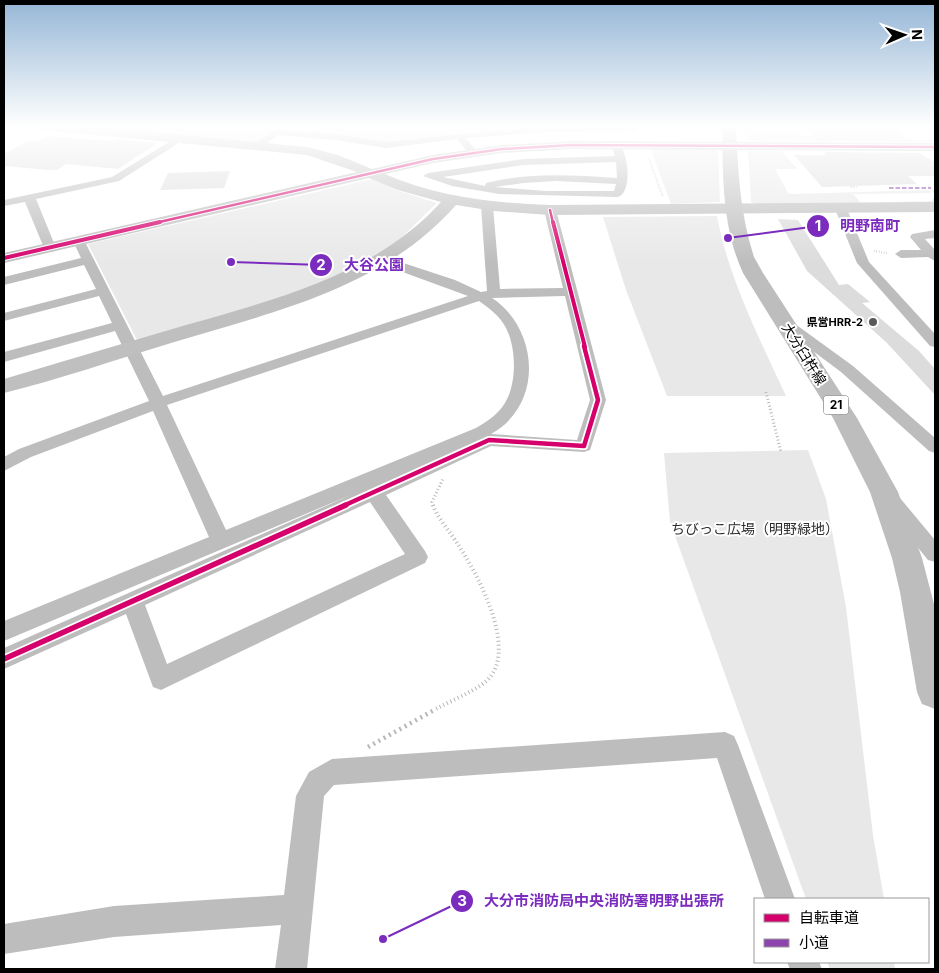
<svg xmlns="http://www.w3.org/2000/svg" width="939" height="973" font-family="Inter,'Noto Sans JP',sans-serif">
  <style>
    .green { fill: #e8e8e8 }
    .building { fill: #dcdcdc }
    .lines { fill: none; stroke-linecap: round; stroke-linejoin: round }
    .path-far4 { stroke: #b8b8b8; stroke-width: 2; stroke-dasharray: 0.5 1; stroke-linecap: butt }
    .path-far3 { stroke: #b8b8b8; stroke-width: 2.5; stroke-dasharray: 0.5 2; stroke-linecap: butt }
    .path-far2 { stroke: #b8b8b8; stroke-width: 3; stroke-dasharray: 1 2.5; stroke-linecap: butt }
    .path-far1 { stroke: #b8b8b8; stroke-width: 4; stroke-dasharray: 1 3; stroke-linecap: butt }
    .path { stroke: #b8b8b8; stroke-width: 4.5; stroke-dasharray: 2 4; stroke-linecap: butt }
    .street { fill: #bdbdbd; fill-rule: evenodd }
    .secondary { fill: #bfbfbf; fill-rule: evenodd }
    .primary { fill: #bdbdbd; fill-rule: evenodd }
    .quiet { stroke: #8e44ad; stroke-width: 2; stroke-dasharray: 4.5 2; stroke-linecap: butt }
    .cycleway-far3-casing { stroke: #fff; stroke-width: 4.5 }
    .cycleway-far2-casing { stroke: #fff; stroke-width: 6 }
    .cycleway-far1-casing { stroke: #fff; stroke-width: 8 }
    .cycleway-casing { stroke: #fff; stroke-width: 9 }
    .cycleway-far3 { stroke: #d6006c; stroke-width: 2.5 }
    .cycleway-far2 { stroke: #d6006c; stroke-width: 4 }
    .cycleway-far1 { stroke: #d6006c; stroke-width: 4.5 }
    .cycleway { stroke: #d6006c; stroke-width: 5.5 }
    .poi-dot { fill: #595959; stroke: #fff; stroke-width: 2 }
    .labels { text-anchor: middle; stroke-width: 4; stroke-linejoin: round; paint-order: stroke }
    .far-poi-label { font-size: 11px; font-weight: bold; fill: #000; stroke: #fff; text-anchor: end }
    .shield { fill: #fff; stroke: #4c4c4c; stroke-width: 1 }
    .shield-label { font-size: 12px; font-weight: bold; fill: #000 }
    .street-label { font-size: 14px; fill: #000; stroke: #fff }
    .park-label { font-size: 14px; fill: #2d2d2d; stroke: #fff }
    .leader { fill: none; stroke: #7b2cbf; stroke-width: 2 }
    .callout-dot { fill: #7b2cbf; stroke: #fff; stroke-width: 2 }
    .mark-label { font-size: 15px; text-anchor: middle; font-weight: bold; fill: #fff }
    .callout-label { font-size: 15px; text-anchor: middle; font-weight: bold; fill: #7b2cbf; stroke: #fff; stroke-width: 4; stroke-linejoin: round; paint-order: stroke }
  </style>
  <rect width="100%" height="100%" fill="#fff"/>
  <!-- green -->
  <path class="green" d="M73 126H290L254 143Z
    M293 126H488L487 131 388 144 309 134 316 128Z
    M743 126H790L796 133 808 136 935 139V142L748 141Z
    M650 148 718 149 720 202 671 204Z
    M748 151H781L798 169H775L788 193 792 194 930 190 931 193 853 194 861 203 931 201 935 196V204L759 205 751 202Z
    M373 179 399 191 437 203C420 218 403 239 383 252 315 295 215 317 137 340L88 244Z
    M717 216C729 280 759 337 786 396H667L626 290 603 217Z
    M808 450 826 499 846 607 873 835 884 899H806L670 522 664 453Z
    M827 962H894L895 969H830Z"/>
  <!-- building -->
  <path class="building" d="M804 126H892L907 141 815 140Z
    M48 136 112 141 116 139 158 143 118 169 66 164 57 170H49L4 166V154L28 141H38Z
    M824 152 919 153 935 162V176H908L917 184 822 187 794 155H826Z
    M230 171 224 188 160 190 168 173Z
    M778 219 798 220 839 285 848 284 870 302 862 303 919 351 935 369V395L886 342 807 271Z"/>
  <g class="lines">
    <!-- path-far4 -->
    <path class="path-far4" d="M824 126 830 133
      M860 126 867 134
      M895 126 904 135
      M649 159 663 197
      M929 185 935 194
      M850 187H857"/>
    <!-- path-far3 -->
    <path class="path-far3" d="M874 251 887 253"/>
    <!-- path-far2 -->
    <path class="path-far2" d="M766 392 781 452
      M433 506 432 502 443 479"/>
    <!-- path-far1 -->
    <path class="path-far1" d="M433 505C438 519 449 530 457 543 477 573 522 654 484 683 469 694 450 701 434 710"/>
    <!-- path -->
    <path class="path" d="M368 747 436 709"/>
    <!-- street -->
    <path class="street" d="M543 126 639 128 634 131 546 132 466 138 478 153 473 156 470 155 457 139 386 148 336 140 278 135 260 148 252 146 276 129 336 134 386 142Z
      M177 137 185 139 119 181 36 199 56 248 54 251H46L44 248 25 202 4 206V200L112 177Z
      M616 142C629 147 633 193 618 197L499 194 452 186 423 176 428 173 523 159 615 156 611 145ZM616 162 617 178C573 175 529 172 486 183L485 186 443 177 523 165ZM556 181 616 184 614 191H546L495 187 523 183Z
      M487 203 493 206 500 289 563 288 544 210 550 207 556 210 606 400 590 450 584 452 491 446 386 495 425 551 428 557 425 563 161 690 153 687 126 614 4 669V648L353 494 4 641V621L209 537 153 411 31 457 4 471V457L19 449 149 401 115 331 4 362V352L112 323 99 296 4 321V313L96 289 84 265 4 285V277L81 258 73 241 75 238H83L163 396 468 296 378 263 376 260 378 257 382 256 455 280 481 292 487 291 481 206ZM565 296 590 400 577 440 491 434C544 405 539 329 492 298ZM479 301C489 308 500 316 506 328 517 349 517 387 503 406 496 416 486 422 476 428L226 530 167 405ZM370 502 405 554 167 664 145 605Z
      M841 206 847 209 869 262 935 334V347L930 346 857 263 835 209Z
      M935 230V238L925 239 935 250V261L928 257 901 258 895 254 901 250H921L910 237 912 234Z
      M786 320 791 321 853 366 935 438V453L929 451 841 372 781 327 779 324Z
      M893 496 900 498 935 540V562L928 560 886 508 883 503 886 498Z
      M725 732 734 736 738 745 795 899H765L717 758 334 785 324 796 307 969H275L281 925 114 937 4 954V924L114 906 284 895 296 796 309 772 332 759Z
      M787 962H819L822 969H790Z"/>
    <!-- secondary -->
    <path class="secondary" d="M37 126H89L307 147 338 155 372 169 433 155 502 145 572 141 935 143V151L572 149 502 153 433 163 385 174C438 197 493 203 550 205L935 202V212L550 215 494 211 456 205C382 289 273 312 171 343 115 360 60 379 4 393V379C64 361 125 343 186 325 276 299 375 275 441 202L398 190 369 178 4 263V253L357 172 307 155 43 130Z"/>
    <!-- primary -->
    <path class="primary" d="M722 126H736C738 171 740 214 754 257L763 273 857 418 898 492 922 558 935 608V709L922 704 917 692 900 592 892 558 870 492 833 418 743 273C722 227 723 177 722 126Z"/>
    <!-- quiet -->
    <path class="quiet" d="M889 188H931"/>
    <!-- cycleway-far3 casing -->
    <g class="cycleway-far3-casing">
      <path id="cycleway-far3" d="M550 210 553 223
        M155 223 433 159 502 149 572 145 935 147"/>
    </g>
    <!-- cycleway-far2 casing -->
    <g class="cycleway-far2-casing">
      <path id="cycleway-far2" d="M553 222 585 347
        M4 258 160 222"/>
    </g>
    <!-- cycleway-far1 casing -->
    <g class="cycleway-far1-casing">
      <path id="cycleway-far1" d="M343 506 489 440 584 446 598 400 584 346"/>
    </g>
    <!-- cycleway casing -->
    <g class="cycleway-casing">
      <path id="cycleway" d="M4 659 346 505"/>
    </g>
    <!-- cycleway-far3 -->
    <use href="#cycleway-far3" class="cycleway-far3"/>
    <!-- cycleway-far2 -->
    <use href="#cycleway-far2" class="cycleway-far2"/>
    <!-- cycleway-far1 -->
    <use href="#cycleway-far1" class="cycleway-far1"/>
    <!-- cycleway -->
    <use href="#cycleway" class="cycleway"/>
  </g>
  <!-- sky -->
  <linearGradient id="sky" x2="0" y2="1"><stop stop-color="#95b6d6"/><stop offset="0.48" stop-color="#fff"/><stop offset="1" stop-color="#fff" stop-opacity="0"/></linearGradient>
  <rect width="939" height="263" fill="url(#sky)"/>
  <!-- markers -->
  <circle class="poi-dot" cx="873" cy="322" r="5"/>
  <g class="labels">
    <!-- far-poi labels -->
    <g class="far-poi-label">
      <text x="863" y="326">県営HRR-2</text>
    </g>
    <!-- shield labels -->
    <rect class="shield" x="823.5" y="395.5" width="25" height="19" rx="4"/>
    <g class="shield-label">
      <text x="836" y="409">21</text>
    </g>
    <!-- street labels -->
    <g class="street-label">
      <text transform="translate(804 354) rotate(58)" y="5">大分臼杵線</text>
    </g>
    <!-- park labels -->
    <g class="park-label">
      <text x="755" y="534">ちびっこ広場（明野緑地）</text>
    </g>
  </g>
  <!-- callouts -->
  <path class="leader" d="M728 238L818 226M231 262L321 265M383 939L462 901"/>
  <g class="callout-dot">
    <circle cx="728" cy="238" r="5"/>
    <circle cx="231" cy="262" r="5"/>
    <circle cx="383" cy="939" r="5"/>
    <circle cx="818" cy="226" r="12"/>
    <circle cx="321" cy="265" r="12"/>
    <circle cx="462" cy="901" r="12"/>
  </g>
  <g class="mark-label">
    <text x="818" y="231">1</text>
    <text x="321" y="270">2</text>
    <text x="462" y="906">3</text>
  </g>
  <g class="callout-label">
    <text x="870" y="231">明野南町</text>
    <text x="374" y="270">大谷公園</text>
    <text x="604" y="906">大分市消防局中央消防署明野出張所</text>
  </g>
  <!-- border -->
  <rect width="939" height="973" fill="none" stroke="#000000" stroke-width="10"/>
  <!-- legend -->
  <rect x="754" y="898" width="175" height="65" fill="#ffffff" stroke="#999999"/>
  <rect x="764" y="914" width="25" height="8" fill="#d6006c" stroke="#999999"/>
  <text x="799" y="923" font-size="15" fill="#000000">自転車道</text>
  <rect x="764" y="939" width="25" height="8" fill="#8e44ad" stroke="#999999"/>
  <text x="799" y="948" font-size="15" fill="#000000">小道</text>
  <!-- north arrow -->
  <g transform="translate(904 35) rotate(88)" stroke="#ffffff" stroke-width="4" paint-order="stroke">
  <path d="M0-4L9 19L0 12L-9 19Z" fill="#000000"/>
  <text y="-8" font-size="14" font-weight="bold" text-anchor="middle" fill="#000000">N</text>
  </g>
</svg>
